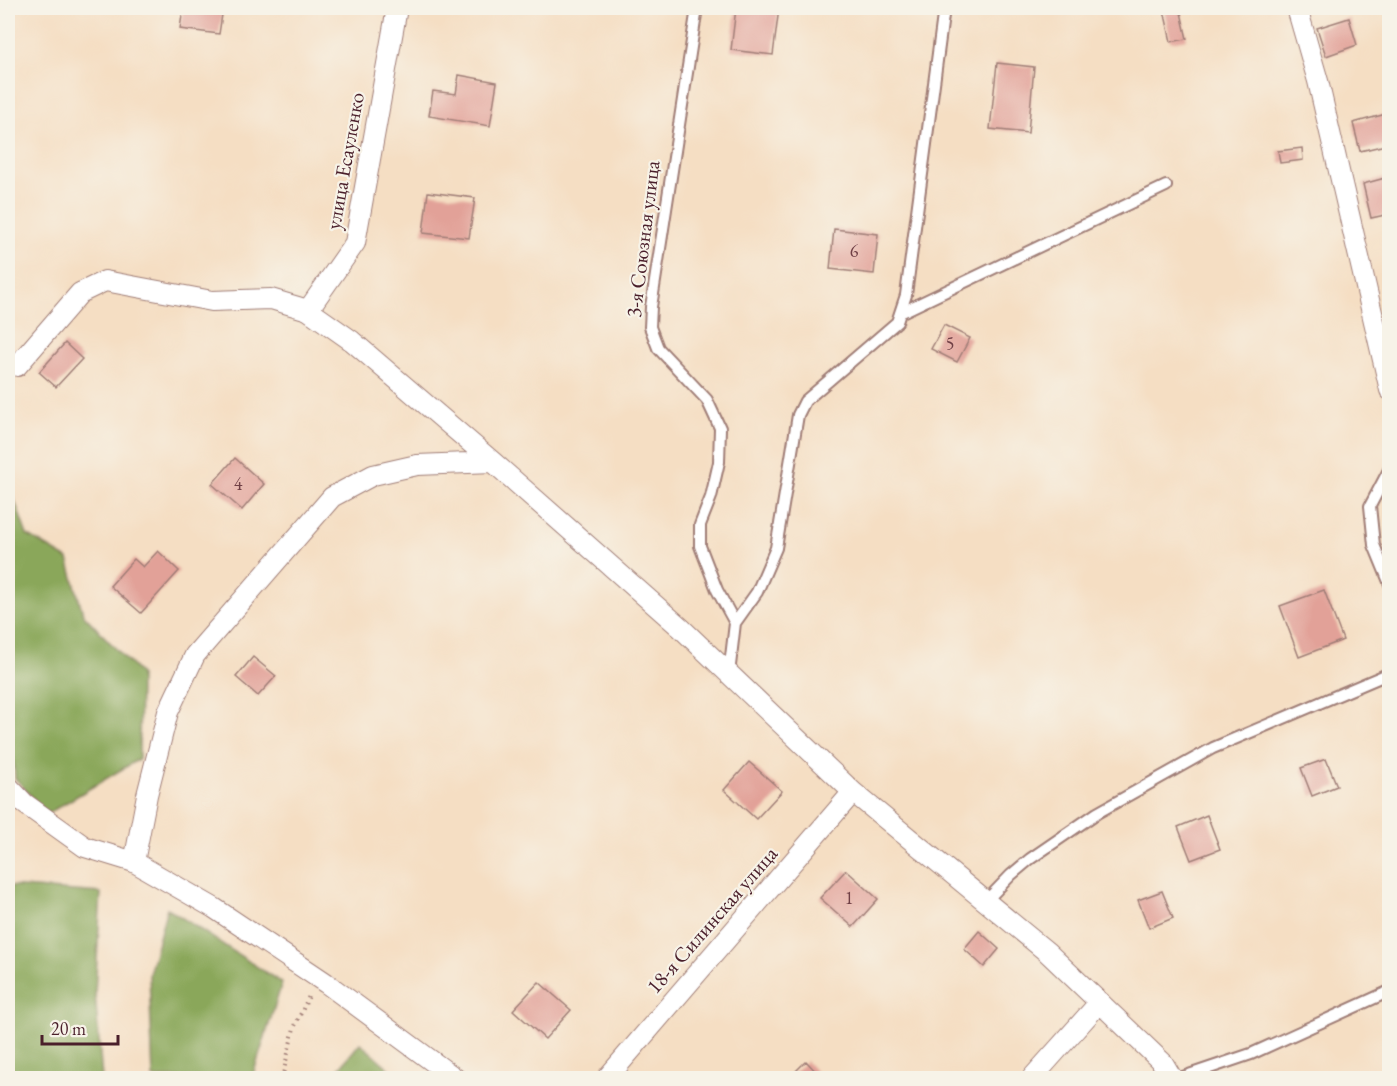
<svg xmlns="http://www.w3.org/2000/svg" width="1397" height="1086" font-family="'EB Garamond',serif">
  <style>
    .forest { fill: #8aa75a; stroke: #6a6342; stroke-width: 1.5 }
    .building { fill: #e2a198 }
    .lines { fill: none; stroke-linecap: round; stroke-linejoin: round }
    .service-casing { stroke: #a07e77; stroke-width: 14 }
    .minor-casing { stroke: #a07e77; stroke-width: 22 }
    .path { stroke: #a07e77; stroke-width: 4; stroke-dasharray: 1.5 4.5; stroke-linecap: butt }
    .service { stroke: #fff; stroke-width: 10 }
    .minor { stroke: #fff; stroke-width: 20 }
    .labels { text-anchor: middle; stroke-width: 4.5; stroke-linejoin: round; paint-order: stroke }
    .number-label { font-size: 18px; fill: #704046 }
    .street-label { font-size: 21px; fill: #4a1f2b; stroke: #f7f3e8 }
  </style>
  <rect width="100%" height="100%" fill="#f7f3e8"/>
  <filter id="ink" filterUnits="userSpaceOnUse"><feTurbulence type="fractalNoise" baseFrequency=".0167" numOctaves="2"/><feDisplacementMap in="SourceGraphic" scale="12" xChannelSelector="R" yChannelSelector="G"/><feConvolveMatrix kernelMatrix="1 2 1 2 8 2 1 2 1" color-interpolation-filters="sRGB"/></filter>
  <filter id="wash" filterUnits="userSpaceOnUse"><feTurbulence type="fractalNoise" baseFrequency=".008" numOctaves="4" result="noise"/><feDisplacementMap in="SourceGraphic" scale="24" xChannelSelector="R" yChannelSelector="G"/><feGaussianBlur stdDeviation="1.35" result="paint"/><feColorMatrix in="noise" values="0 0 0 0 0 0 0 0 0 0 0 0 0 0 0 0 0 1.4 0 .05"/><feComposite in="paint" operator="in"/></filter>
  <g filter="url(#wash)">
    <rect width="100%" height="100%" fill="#f5dec3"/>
    <!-- forest -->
    <path class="forest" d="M8 482 27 535 68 559 83 614 140 674 139 759 47 814 15 778 9 715 8 712Z
      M8 886 101 893 95 993 102 1078H8Z
      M167 908 282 983 252 1078H153L149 974Z
      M360 1043 400 1078H331Z"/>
    <g id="blocks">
      <!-- building -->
      <path class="building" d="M183 8H223L219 34 180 29Z
        M736 8H779L773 55 731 50Z
        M1174 8H1180L1187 39 1171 42 1164 10Z
        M1349 18 1357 45 1326 56 1317 28Z
        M997 63 1034 67 1028 133 990 129Z
        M459 75 497 82 490 126 429 116 433 91 456 94Z
        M1386 114 1390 127V144L1360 151 1353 123Z
        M1302 148 1303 160 1280 163 1278 151Z
        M1385 178 1390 194V214L1371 218 1363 184Z
        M428 192 475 198 469 238 423 233Z
        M834 229 878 234 874 274 830 269Z
        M944 325 970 338 957 362 931 349Z
        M65 343 82 359 56 387 39 372Z
        M235 458 264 484 242 510 212 484Z
        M158 551 179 571 141 613 110 586 134 559 143 567Z
        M1324 590 1343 640 1299 657 1280 606Z
        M253 657 276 676 258 696 236 677Z
        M1326 759 1337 786 1312 796 1301 768Z
        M749 762 782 791 756 819 724 790Z
        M1207 815 1220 849 1191 860 1178 827Z
        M846 870 878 899 853 927 820 898Z
        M1162 891 1173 918 1149 928 1138 900Z
        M979 931 999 949 984 967 964 949Z
        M539 982 571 1010 545 1039 513 1010Z
        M806 1061 820 1076 818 1078H798L793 1074Z"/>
    </g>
  </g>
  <g filter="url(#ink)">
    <use href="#blocks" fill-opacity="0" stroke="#a07e77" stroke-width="1.5"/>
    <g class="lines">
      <!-- service casing -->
      <g class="service-casing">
        <path id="service" d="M697 8 651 307 650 327 658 348 707 400 720 428 719 462 711 497 700 525V546L717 590 735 623
          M900 313 1166 186
          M1390 468 1370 506 1374 545 1390 584
          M729 674 735 623 757 592 776 548 798 415 805 401 897 322 906 295 944 8
          M986 901 1011 875 1030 859 1097 813 1213 748 1390 673
          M1180 1078 1251 1054 1390 991"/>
      </g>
      <!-- minor casing -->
      <g class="minor-casing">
        <path id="minor" d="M1297 8 1318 81 1390 390
          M308 310 355 243 397 8
          M17 366 80 293 105 281 212 301 271 299 308 310 352 341 493 462 681 628 853 792 1047 952 1163 1063 1172 1078
          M8 786 25 804 85 847 134 862 214 908 326 983 455 1078
          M134 862 147 795 168 712 195 655 332 497 373 475 417 465 493 462
          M607 1078 853 792
          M1032 1078 1100 1002"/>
      </g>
      <!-- path -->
      <path class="path" d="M282 1078 294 1028 309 996"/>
      <!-- service -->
      <use href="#service" class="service"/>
      <!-- minor -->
      <use href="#minor" class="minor"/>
    </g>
  </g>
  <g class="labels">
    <!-- number labels -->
    <g class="number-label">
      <text x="854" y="257">6</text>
      <text x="950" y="350">5</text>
      <text x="238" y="490">4</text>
      <text x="849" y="904">1</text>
    </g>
    <!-- street labels -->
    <g class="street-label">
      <text transform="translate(345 161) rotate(-80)" y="7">улица Есауленко</text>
      <text transform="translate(643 239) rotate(-83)" y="7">3-я Союзная улица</text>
      <text transform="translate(712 920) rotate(-49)" y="7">18-я Силинская улица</text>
    </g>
  </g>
  <!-- margin -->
  <rect width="1397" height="1086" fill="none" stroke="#f7f3e8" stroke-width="30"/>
  <!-- scale -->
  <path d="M42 1035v9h76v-9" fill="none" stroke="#4a1f2b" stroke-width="3"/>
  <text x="51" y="1035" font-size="18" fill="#4a1f2b" stroke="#f7f3e8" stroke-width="4.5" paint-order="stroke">20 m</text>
</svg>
